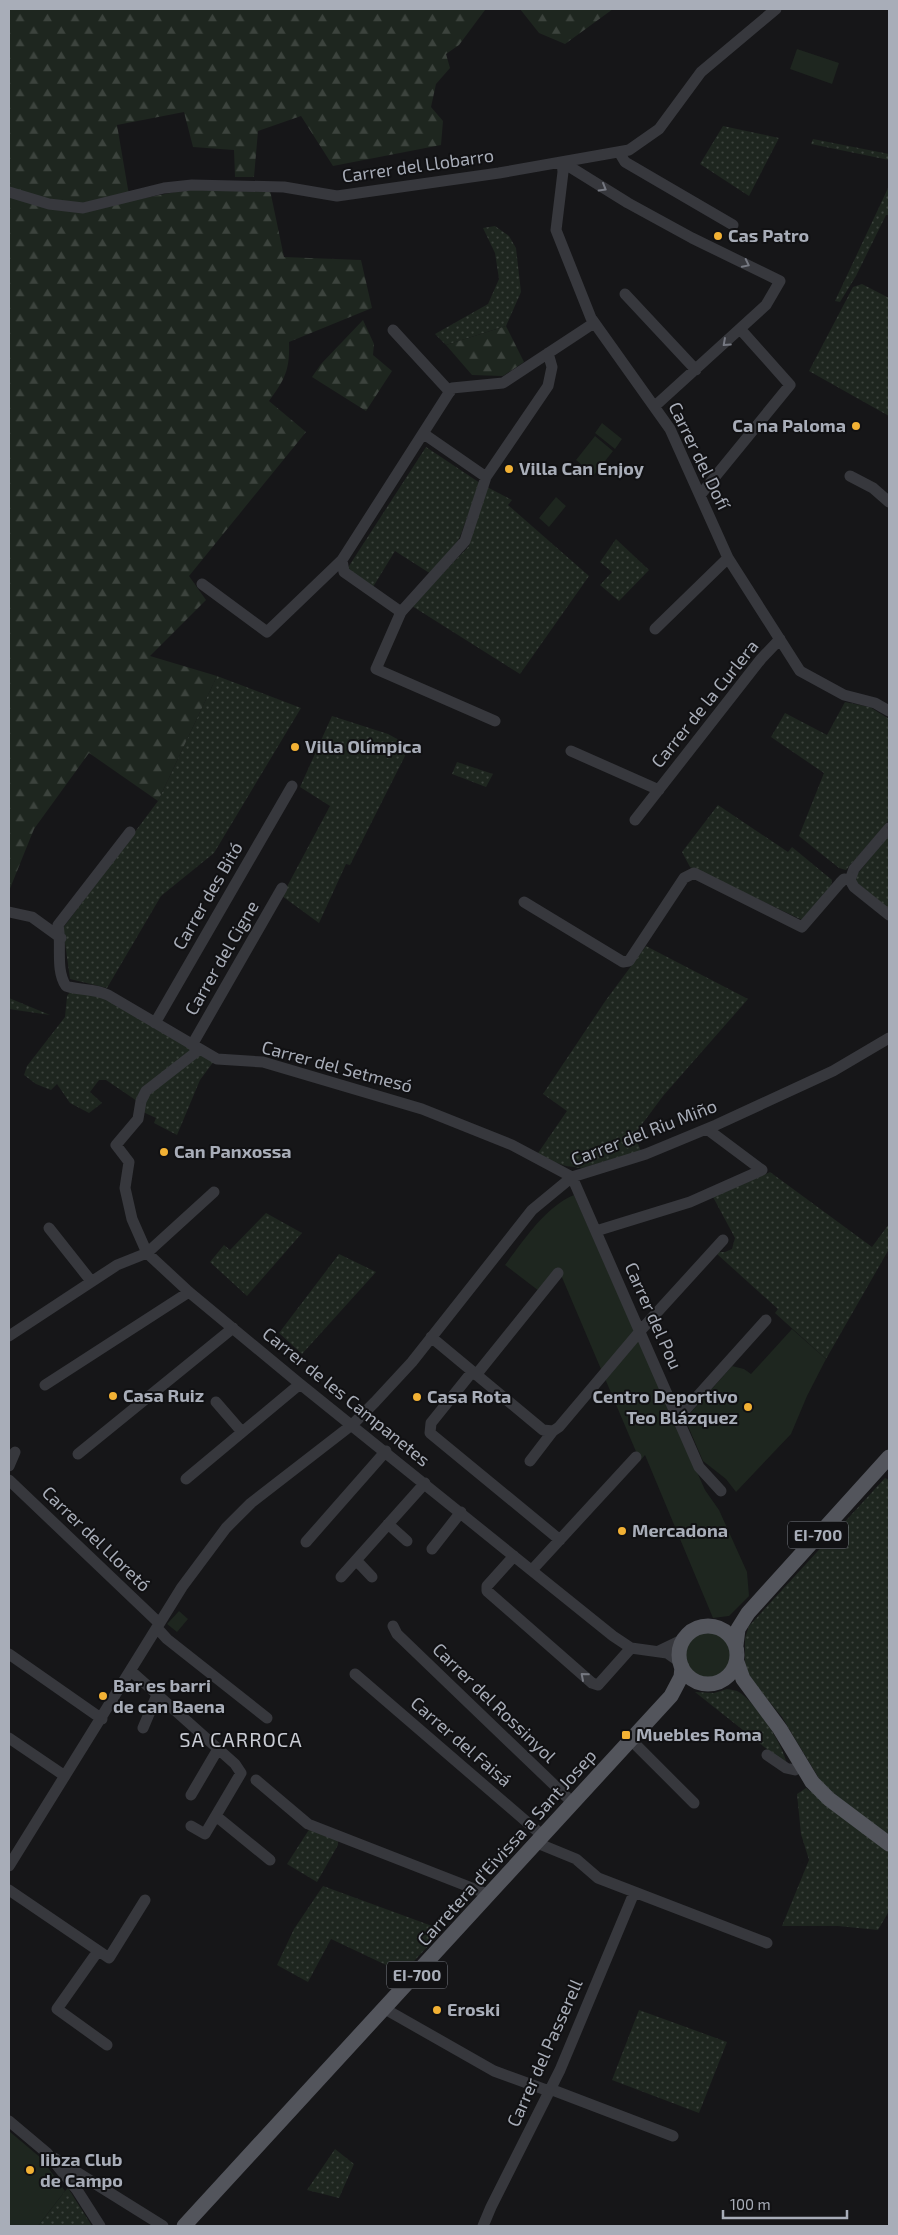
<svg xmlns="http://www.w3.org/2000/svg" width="898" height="2235" font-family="'Exo 2',sans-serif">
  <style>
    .grass { fill: url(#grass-dots) }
    .forest { fill: url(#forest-firs) }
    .green { fill: #1e261f }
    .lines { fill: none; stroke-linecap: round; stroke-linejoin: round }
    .minor { stroke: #37383d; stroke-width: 11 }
    .major { stroke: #53555c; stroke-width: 15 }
    .oneway { stroke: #757881 }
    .poi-dot { fill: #f2b134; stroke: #111113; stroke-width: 2 }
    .labels { text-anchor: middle; stroke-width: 4; stroke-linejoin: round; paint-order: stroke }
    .shield { fill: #111113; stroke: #7b7e86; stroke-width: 1 }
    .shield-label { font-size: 16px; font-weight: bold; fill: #a8adb8 }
    .street-label { font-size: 18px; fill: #a8adb8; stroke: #111113 }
    .poi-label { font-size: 18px; font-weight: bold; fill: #a8adb8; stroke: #111113; text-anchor: start }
    .quarter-label { font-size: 20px; letter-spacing: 1px; fill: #c9ccd4; stroke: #111113 }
  </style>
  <defs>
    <pattern id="grass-dots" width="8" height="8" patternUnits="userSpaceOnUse" patternTransform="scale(1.25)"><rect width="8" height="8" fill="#1e261f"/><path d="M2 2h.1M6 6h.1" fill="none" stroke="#3c433d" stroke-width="1.8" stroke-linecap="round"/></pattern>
    <pattern id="forest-firs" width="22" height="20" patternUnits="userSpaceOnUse" patternTransform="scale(1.25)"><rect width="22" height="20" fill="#1e261f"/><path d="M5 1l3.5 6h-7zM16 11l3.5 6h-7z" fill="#3c433d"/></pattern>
  </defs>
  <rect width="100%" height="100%" fill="#161618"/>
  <!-- grass -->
  <path class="grass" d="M723 126 779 138 749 196 700 164Z
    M813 139 889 154V160L811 144Z
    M889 186V215H886L856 276 840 302 835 301Z
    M495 226 509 236 516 248 521 292 506 326 446 345 435 334 488 304 499 279 495 253 483 228Z
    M862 284 889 298V416L809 371 853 287Z
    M426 447 480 483 459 539 431 574 395 551 373 587 347 569Z
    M487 487 512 500 508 505 589 576 520 674 412 606 469 546Z
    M616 539 649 570 619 601 600 585 612 572 600 562Z
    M217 676 301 708 214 853 161 896 107 988 70 979 63 928 158 801Z
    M845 702 870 707 889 719V820L846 870 839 868 799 836 824 773 771 737 785 713 827 735Z
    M332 716 388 734 410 746 350 865 346 864 319 923 282 896 330 806 300 787Z
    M457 762 493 774 486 787 452 774Z
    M718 805 788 852 792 847 832 880 831 886 802 920 690 867 682 852Z
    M889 835V909L856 882 855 877Z
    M646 946 748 999 663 1096 634 1135 641 1151 582 1168 566 1166 536 1156 567 1111 543 1094 606 1000Z
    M70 992H95L193 1048 137 1101 106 1080H99L90 1092 102 1103 89 1113 70 1103 57 1084 51 1090 36 1084 24 1075 27 1066 65 1017 67 996Z
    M9 998 50 1015 9 1009Z
    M202 1054 214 1061 200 1080 177 1135 154 1123 156 1118 143 1112C146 1083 181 1069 202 1054Z
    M770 1172 872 1247 889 1224V1249L826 1359 775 1313 778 1309 717 1254 718 1252H725L732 1249 735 1238 713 1197Z
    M266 1213 302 1233 247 1296 210 1262 224 1245 230 1250Z
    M339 1254 376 1272 302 1354 279 1333Z
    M885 1478 889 1480V1837L843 1802 820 1780 782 1717 751 1679 745 1669V1638L749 1626Z
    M727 1689C731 1690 736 1690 739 1692 756 1703 784 1745 787 1765L695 1692 714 1693Z
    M806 1788 889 1850V1911L878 1930 838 1926H782L809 1860 801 1834 797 1794Z
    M310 1828 338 1838V1845L317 1882 287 1864Z
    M323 1886 443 1930 403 1973 331 1939 308 1982 277 1965 294 1929Z
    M639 2010 727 2042 699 2113 612 2080Z
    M335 2149 354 2164 339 2198 307 2190Z
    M68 2188 92 2226H38L65 2191Z"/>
  <!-- forest -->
  <path class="forest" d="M9 9 485 10 459 45 446 54 450 68 436 84 431 107 443 121 441 145 333 166 301 116 258 131 254 177H235L234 150 193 147 184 112 117 125 130 201 195 188 270 190 284 257 361 260 372 308 289 342C290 370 285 379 269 401L306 432 189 576 206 600 150 656 217 676 158 801 89 753 34 829 9 891Z
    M520 9H613L565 44 539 33Z
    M363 320 374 344 373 355 392 371 366 411 312 377 321 364Z
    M506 326 524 362 503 376 472 375 446 345Z"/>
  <!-- green -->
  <path class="green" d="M797 49 839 63 832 84 790 69Z
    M602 423 622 439 615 449 595 433Z
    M595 436 613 451 594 475 576 460Z
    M556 497 566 506 549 527 539 518Z
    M574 1195 705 1490 719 1510 747 1572 749 1596 729 1616 713 1618 645 1455 640 1461 558 1268 539 1291 505 1265C524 1240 545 1207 574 1195Z
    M792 1329 826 1359 807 1396 791 1434 736 1492 726 1479 703 1461 685 1419 732 1366 744 1369 751 1374Z
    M179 1611 188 1619 177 1632 167 1624Z
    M684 1656a24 24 0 1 1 48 0a24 24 0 1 1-48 0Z
    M9 2131 41 2158 65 2191 38 2226H9Z"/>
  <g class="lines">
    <!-- minor -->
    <path class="minor" d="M619 152 625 162 733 225
      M562 162 563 172 556 230 591 318 670 429 728 558 800 671 844 695 875 703 889 711
      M562 162 628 203 692 238 780 281 766 305 655 406
      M9 192 49 204 83 208 164 188 192 185 284 187 337 196 499 173 629 150 659 129 701 72 776 9
      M625 294 696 370
      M393 330 450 392
      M424 434 486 477
      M850 476 873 488 889 502
      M701 494 790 385 741 330
      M342 560 344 572 401 612
      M202 584 267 632 342 560 452 388 503 383 594 323
      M655 629 728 558
      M495 721 376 669 401 612 465 541 486 477 548 386 552 367 548 353
      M571 751 659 790
      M635 820 761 659 780 639
      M889 828 854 869 850 880 854 887 889 915
      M130 832 58 925C62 944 55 970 66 986 81 991 93 988 108 995L217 1059 263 1062 422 1109 512 1145 572 1177 699 1467 721 1491
      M524 902 623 962 629 961 684 878 694 873 802 927 840 883 844 879 850 880
      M9 912 32 917 61 938
      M155 1023 292 786
      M192 1045 282 888
      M200 1049 146 1091 141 1101 138 1119 116 1145 129 1162 125 1188 132 1219 147 1253 189 1292 300 1384 613 1636 631 1648 667 1653 680 1662
      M49 1228 91 1281
      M596 1231 690 1202 762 1170 707 1129
      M9 1336 117 1265 147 1253 214 1192
      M431 1337 543 1430 553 1431
      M472 1372 431 1423 430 1433 560 1540
      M476 1375 558 1273
      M45 1385 189 1292
      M216 1402 242 1432
      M678 1418 766 1320
      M78 1454 233 1328
      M530 1461 553 1431 559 1427 641 1330 723 1240
      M9 1466 15 1452
      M186 1479 300 1384
      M9 1480 159 1623
      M388 1524 407 1541
      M306 1542 386 1451
      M432 1549 461 1512
      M514 1556 487 1586V1591L592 1683 598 1685 631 1648
      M356 1560 372 1577
      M532 1570 636 1457
      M341 1577 425 1483
      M393 1626 397 1634 573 1803
      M157 1628 167 1639 267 1718
      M659 1651 684 1639
      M9 1654 102 1719
      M131 1671 235 1764 241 1773 205 1834 191 1826
      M355 1674 543 1836
      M143 1728 157 1695
      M9 1738 65 1776
      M631 1740 694 1803
      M767 1755 786 1768 795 1770 801 1766
      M256 1780 308 1824 490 1895
      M191 1795 218 1749
      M216 1816 270 1860
      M537 1843 576 1859 598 1878 767 1943
      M9 1866 182 1587 226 1528 251 1503 353 1424 375 1402 412 1362 532 1210 572 1177 646 1154 716 1125 833 1071 889 1038
      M9 1890 109 1958 145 1900
      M98 1951 57 2009 107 2045
      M385 2009 494 2071 549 2091
      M550 2089 673 2136
      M9 2121 47 2153 77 2190 100 2226
      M54 2158 163 2226
      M483 2226 491 2207 560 2070 634 1893"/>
    <!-- major -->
    <path class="major" d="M679 1655a29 29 0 1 1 58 0a29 29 0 1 1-58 0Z
      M736 1645 738 1629 748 1613 889 1457
      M737 1662 743 1679 780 1729 812 1782 829 1799 889 1844
      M184 2226 671 1696 681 1677 682 1667"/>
  </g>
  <!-- one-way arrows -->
  <defs><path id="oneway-chevron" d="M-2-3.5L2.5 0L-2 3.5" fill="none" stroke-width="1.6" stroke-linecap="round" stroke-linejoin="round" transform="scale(1.25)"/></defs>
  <g class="oneway">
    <use href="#oneway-chevron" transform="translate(603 188) rotate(30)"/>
    <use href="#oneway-chevron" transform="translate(746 264) rotate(26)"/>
    <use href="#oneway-chevron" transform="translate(726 343) rotate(138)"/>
    <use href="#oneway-chevron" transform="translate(584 1676) rotate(-139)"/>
  </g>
  <!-- markers -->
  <g class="poi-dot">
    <circle cx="718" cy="236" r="5"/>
    <circle cx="856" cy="426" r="5"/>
    <circle cx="509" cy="469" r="5"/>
    <circle cx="295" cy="747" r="5"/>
    <circle cx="164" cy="1152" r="5"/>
    <circle cx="113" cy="1396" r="5"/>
    <circle cx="417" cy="1397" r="5"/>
    <circle cx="748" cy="1407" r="5"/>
    <circle cx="622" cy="1531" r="5"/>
    <circle cx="103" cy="1696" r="5"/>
    <rect x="621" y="1730" width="10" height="10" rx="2.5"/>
    <circle cx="437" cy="2010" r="5"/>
    <circle cx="30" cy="2170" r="5"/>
  </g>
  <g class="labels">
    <!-- shield labels -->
    <g class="shield">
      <rect x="788" y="1521.5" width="60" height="27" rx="4"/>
      <rect x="387" y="1961.5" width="60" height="27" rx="4"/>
    </g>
    <g class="shield-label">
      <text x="818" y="1541">EI-700</text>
      <text x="417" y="1981">EI-700</text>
    </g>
    <!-- street labels -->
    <g class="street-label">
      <text transform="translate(418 166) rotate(-8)" y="6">Carrer del Llobarro</text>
      <text transform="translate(699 456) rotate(64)" y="6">Carrer del Dofí</text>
      <text transform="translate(705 704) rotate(-51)" y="6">Carrer de la Curlera</text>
      <text transform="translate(208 896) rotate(-60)" y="6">Carrer des Bitó</text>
      <text transform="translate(222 958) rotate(-60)" y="6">Carrer del Cigne</text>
      <text transform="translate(337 1067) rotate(15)" y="6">Carrer del Setmesó</text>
      <text transform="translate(644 1133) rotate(-21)" y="6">Carrer del Riu Miño</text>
      <text transform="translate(653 1316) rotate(66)" y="6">Carrer del Pou</text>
      <text transform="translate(346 1397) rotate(39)" y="6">Carrer de les Campanetes</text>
      <text transform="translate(96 1539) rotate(44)" y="6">Carrer del Lloretó</text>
      <text transform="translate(494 1703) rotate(44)" y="6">Carrer del Rossinyol</text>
      <text transform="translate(461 1742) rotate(41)" y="6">Carrer del Faisá</text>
      <text transform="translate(507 1848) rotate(-48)" y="6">Carretera d'Eivissa a Sant Josep</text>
      <text transform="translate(545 2053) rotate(-66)" y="6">Carrer del Passerell</text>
    </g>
    <!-- poi labels -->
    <g class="poi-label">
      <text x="728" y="242">Cas Patro</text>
      <text x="846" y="432" text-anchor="end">Ca na Paloma</text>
      <text x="519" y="475">Villa Can Enjoy</text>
      <text x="305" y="753">Villa Olímpica</text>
      <text x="174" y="1158">Can Panxossa</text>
      <text x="123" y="1402">Casa Ruiz</text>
      <text x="427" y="1403">Casa Rota</text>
      <text x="738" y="1403" text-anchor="end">Centro Deportivo<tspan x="738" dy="21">Teo Blázquez</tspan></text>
      <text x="632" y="1537">Mercadona</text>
      <text x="113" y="1692">Bar es barri<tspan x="113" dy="21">de can Baena</tspan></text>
      <text x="636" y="1741">Muebles Roma</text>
      <text x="447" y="2016">Eroski</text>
      <text x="40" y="2166">Iibza Club<tspan x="40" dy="21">de Campo</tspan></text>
    </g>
    <!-- quarter labels -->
    <g class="quarter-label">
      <text x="241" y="1747">SA CARROCA</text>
    </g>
  </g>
  <!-- border -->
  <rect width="898" height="2235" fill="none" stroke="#a8adb8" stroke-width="20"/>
  <!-- scale -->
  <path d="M723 2210v8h124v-8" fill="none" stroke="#a8adb8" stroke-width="2.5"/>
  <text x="730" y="2210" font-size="15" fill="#a8adb8" stroke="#111113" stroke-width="4" paint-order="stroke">100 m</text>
</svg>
